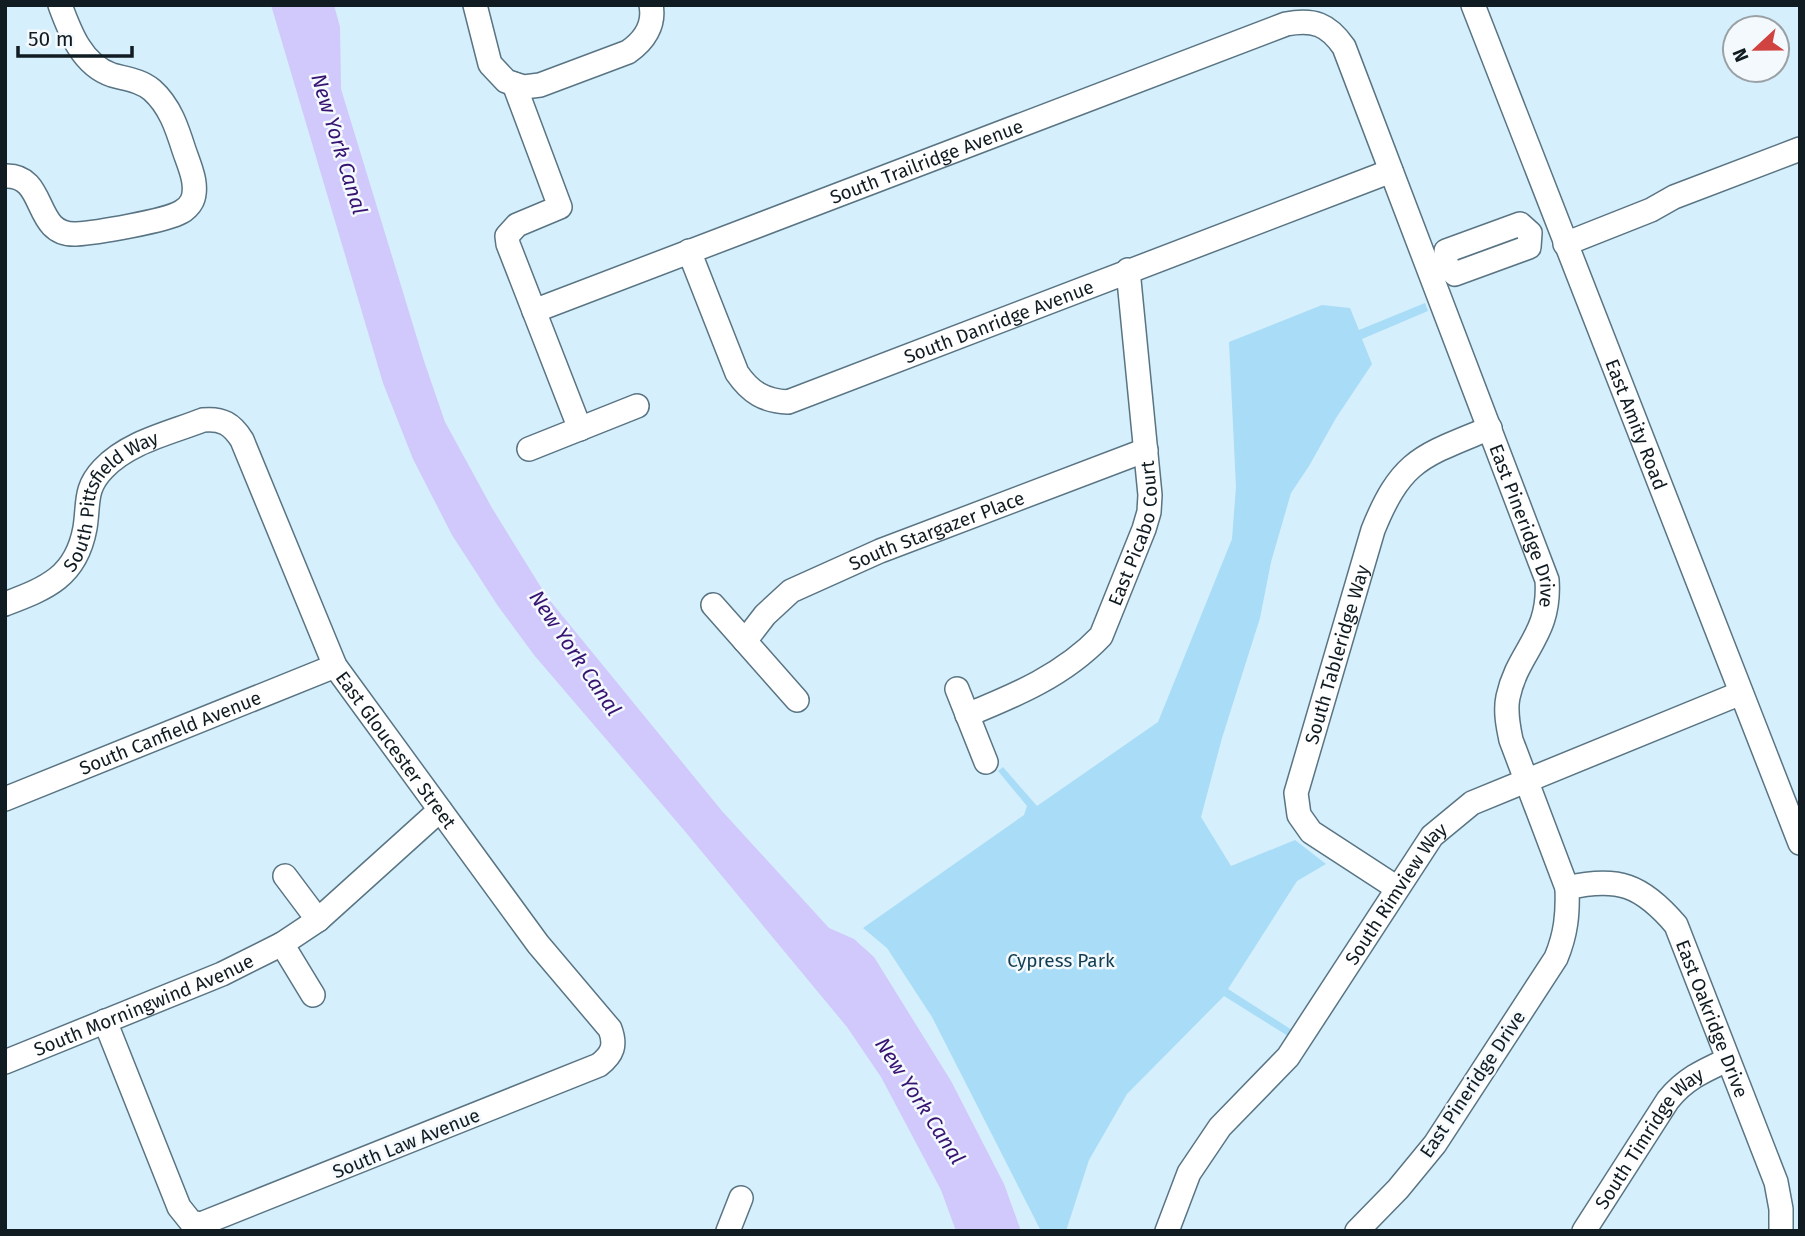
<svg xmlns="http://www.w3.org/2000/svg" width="1805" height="1236" font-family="'Fira Sans',sans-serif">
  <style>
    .green { fill: #a8dcf7 }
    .water { fill: #d1c8fb }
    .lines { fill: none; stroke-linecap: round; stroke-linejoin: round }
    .minor-casing { stroke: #597483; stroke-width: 26 }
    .minor { stroke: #fff; stroke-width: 23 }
    .labels { text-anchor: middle; stroke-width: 5; stroke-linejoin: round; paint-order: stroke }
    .street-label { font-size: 19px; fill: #111c22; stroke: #f3f9fc }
    .park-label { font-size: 19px; fill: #103d51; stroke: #f3f9fc }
    .water-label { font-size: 21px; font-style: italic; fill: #371271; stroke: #f3f9fc }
  </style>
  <rect width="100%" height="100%" fill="#d6effc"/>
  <!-- green -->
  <path class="green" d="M1425 303 1428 311 1362 339 1372 364 1336 418 1309 466 1291 493 1271 562 1260 618 1222 738 1201 817 1231 866 1295 840 1326 864 1297 881 1228 989 1292 1030 1288 1036 1224 996 1127 1094 1089 1160 1066 1231H1041L932 1017 887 948 863 928 1024 815 1027 806 998 771 1003 767 1037 806 1158 722 1232 539 1236 487 1229 342 1322 305 1350 308 1359 330Z"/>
  <!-- water -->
  <path class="water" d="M271 5H334L340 27 341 89 424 361 445 422 492 508 547 597 722 811 829 928 854 939 874 957 951 1081 1004 1184 1021 1231H956L941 1190 881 1077 847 1027 683 829 534 655 498 606 452 535 413 459 383 383Z"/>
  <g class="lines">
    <!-- minor casing -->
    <g class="minor-casing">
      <g id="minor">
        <path d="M475 5 490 64 506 81 514 84 524 87 540 85 628 52C644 41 655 25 651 5"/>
        <path id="s1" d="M1473 5 1800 843"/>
        <path d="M514 84 560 207 517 225 507 236 508 244 580 429"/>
        <path d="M5 176C48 174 32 236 76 234 95 233 166 221 181 212 185 210 190 205 192 201 199 185 189 165 184 150 177 128 170 106 152 90 140 80 126 79 112 75 82 65 70 32 60 5"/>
        <path d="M1520 224 1530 233 1529 247 1455 274 1446 265V251Z"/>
        <path d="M1565 244 1651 210 1674 197 1800 149"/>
        <path id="s2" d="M689 251 737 373C750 392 764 401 788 402L1391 171"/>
        <path id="s3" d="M534 311 1286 24C1314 19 1328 24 1344 47L1547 580C1551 636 1518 650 1508 697 1505 711 1508 726 1511 740L1567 888C1568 914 1566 934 1556 958L1435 1144 1398 1189 1357 1231"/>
        <path d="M529 449 637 406"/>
        <path id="s4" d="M5 604C47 588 76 577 85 528 89 503 84 489 103 469 128 442 170 433 203 420 222 418 232 424 242 440L335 666 538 944 610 1029C616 1045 613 1054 599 1065L201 1224 191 1222 179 1207 105 1021"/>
        <path d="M713 605 797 700"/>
        <path id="s5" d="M745 641 765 615 791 591 880 551 1146 450"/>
        <path d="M957 689 986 762"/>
        <path id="s6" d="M967 715C1016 695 1064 675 1101 636L1144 529 1149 512 1150 495 1128 270"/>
        <path id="s7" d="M5 799 335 666"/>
        <path d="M285 876 318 920"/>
        <path id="s8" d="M1397 888 1311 832 1299 815 1296 793 1373 530C1402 458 1423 456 1490 428"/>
        <path id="s9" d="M1567 888C1618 876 1642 885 1676 925L1776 1182 1781 1209V1231"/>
        <path d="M282 944 313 995"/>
        <path id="s10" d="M5 1062 222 974 282 944 318 920 440 810"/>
        <path d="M728 1231 741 1198"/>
        <path id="s11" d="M1167 1231 1189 1173 1220 1127 1288 1057 1432 836 1472 803 1741 693"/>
        <path id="s12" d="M1584 1231 1668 1100C1685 1079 1703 1071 1727 1060"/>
      </g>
    </g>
    <!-- minor -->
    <use href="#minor" class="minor"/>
  </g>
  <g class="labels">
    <!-- street labels -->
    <g class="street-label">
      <text dy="7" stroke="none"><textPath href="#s3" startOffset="420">South Trailridge Avenue</textPath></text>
      <text dy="7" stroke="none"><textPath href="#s2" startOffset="418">South Danridge Avenue</textPath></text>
      <text dy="7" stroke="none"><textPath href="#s1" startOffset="450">East Amity Road</textPath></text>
      <text dy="7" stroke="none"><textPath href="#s4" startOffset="158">South Pittsfield Way</textPath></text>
      <text dy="7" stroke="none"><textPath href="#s3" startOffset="1384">East Pineridge Drive</textPath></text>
      <text dy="7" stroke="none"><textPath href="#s5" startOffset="226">South Stargazer Place</textPath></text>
      <text dy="7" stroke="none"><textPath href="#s6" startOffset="266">East Picabo Court</textPath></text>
      <text dy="7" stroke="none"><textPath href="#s8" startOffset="290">South Tableridge Way</textPath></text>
      <text dy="7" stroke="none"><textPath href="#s7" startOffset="178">South Canfield Avenue</textPath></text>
      <text dy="7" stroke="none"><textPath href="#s4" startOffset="688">East Gloucester Street</textPath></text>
      <text dy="7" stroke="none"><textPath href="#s11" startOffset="411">South Rimview Way</textPath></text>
      <text dy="7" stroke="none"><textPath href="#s10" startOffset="150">South Morningwind Avenue</textPath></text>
      <text dy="7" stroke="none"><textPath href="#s9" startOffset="224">East Oakridge Drive</textPath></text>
      <text transform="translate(1472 1084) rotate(-56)" y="7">East Pineridge Drive</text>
      <text dy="7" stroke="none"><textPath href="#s12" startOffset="114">South Timridge Way</textPath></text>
      <text transform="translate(406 1143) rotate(-22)" y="7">South Law Avenue</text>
    </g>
    <!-- park labels -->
    <g class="park-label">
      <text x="1061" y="967">Cypress Park</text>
    </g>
    <!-- water labels -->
    <g class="water-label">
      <text transform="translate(339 144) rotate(73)" y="7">New York Canal</text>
      <text transform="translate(575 653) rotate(56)" y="7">New York Canal</text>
      <text transform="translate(920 1101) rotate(57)" y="7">New York Canal</text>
    </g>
  </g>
  <!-- border -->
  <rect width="1805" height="1236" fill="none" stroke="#111c22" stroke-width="14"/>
  <!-- north arrow -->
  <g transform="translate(1756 49) rotate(248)"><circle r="33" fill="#f3f9fc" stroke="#99a1a5" stroke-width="2"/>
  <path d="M0-5L12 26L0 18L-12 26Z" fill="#d14340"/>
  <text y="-10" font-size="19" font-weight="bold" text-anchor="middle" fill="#111c22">N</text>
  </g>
  <!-- scale -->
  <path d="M18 46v10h114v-10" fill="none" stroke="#111c22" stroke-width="3.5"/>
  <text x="28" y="46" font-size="21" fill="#111c22" stroke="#f3f9fc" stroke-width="5" paint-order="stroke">50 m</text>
</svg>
